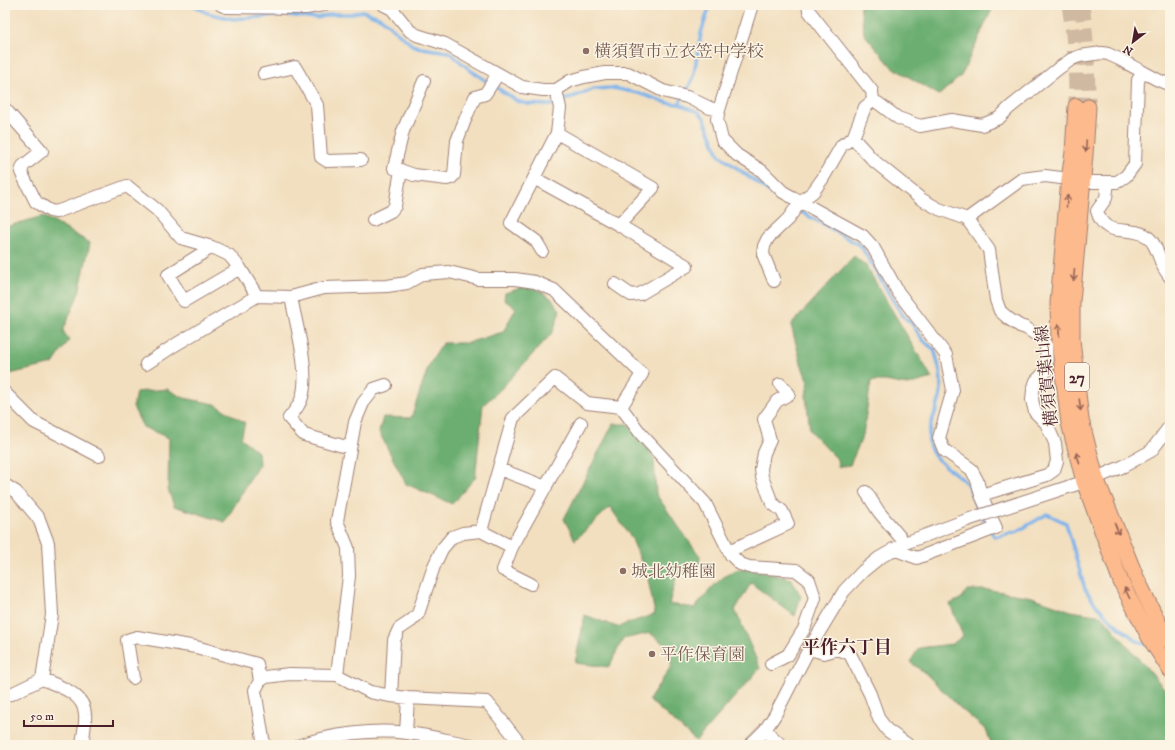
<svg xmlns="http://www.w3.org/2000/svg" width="1175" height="750" font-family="'IM FELL DW Pica','Noto Serif JP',serif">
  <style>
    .forest { fill: #6cae71; stroke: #5b664e }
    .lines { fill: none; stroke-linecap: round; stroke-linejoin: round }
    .stream { stroke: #7cb3eb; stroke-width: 3.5 }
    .major-tunnel { stroke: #d0b9a1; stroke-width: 15; stroke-dasharray: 15 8; stroke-linecap: butt }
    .minor-casing { stroke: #9e7f75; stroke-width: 14 }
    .major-casing { stroke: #9e7f75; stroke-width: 17 }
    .minor { stroke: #fff; stroke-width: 12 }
    .major { stroke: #fcba8d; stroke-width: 15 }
    .minor-bridge-casing { stroke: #9e7f75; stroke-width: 14; stroke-linecap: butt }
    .minor-bridge { stroke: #fff; stroke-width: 12 }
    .oneway { stroke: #9a6557 }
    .education-dot { fill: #8d6e63; stroke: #fcf5e5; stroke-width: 1.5 }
    .labels { text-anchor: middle; stroke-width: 3; stroke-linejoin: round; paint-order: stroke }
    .shield { fill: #fcf5e5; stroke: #7f5f63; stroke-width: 1 }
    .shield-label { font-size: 16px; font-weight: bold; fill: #4a1f2b }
    .education-label { font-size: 17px; fill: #785e54; stroke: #fcf5e5; text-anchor: start }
    .street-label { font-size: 17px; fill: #4a1f2b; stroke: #fcf5e5 }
    .neighbourhood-label { font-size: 18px; font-weight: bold; fill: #4a1f2b; stroke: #fcf5e5 }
  </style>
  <rect width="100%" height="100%" fill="#fcf5e5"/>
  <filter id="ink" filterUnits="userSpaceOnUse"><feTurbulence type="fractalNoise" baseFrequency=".025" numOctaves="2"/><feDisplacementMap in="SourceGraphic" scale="8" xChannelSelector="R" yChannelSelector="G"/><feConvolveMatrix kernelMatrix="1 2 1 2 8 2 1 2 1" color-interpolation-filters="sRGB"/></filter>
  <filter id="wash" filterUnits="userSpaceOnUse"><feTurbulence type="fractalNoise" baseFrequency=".012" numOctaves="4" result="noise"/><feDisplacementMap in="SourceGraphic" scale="16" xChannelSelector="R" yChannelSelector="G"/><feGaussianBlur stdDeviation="0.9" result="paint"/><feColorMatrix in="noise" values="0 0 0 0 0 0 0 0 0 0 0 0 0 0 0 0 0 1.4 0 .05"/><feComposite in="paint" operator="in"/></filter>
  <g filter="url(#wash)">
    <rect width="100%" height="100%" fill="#f2dfbf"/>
    <!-- forest -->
    <path class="forest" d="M860 5H994L961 76 939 95 892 67 864 34Z
      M43 216 90 243 79 293 63 331 69 340 53 364 5 375V227Z
      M854 256 866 266 932 378 908 385 885 381H871L863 435 850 465 838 467 837 459 810 431 806 396 808 383 801 363 791 325Z
      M531 285 551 298 560 310 553 332 500 390 483 405 475 478 452 504 406 484 379 432 383 417 411 418 429 365 443 343H467L503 332 516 308 504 300 505 293Z
      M167 389 184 398 215 404 245 423 241 438 258 452 259 464 225 522 174 506 168 489 169 438 143 427 133 407 136 392Z
      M613 424H628L654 457 656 494 687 539 700 556 699 565 677 575 669 604 695 608C706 594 719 577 736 570 748 565 778 576 791 579L801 596 795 616 751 583 735 610 760 668 696 741 649 700 672 665 663 643 650 633 623 639 609 667 575 663 585 615 617 627 655 614 648 579 632 539 610 507 575 540 564 519Z
      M967 590H990L1032 597 1071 611 1102 616 1170 695V745H992L986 730 960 708 925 673 910 662 919 648 952 644 963 636 950 604 962 598Z"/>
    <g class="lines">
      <!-- stream -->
      <path class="stream" d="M116 5H136
        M193 5 207 13 233 19 286 15 317 18 332 14H350L362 11 381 18 412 45 421 48 449 52 470 70 517 101 528 104 551 105 594 89 612 88 638 93 668 103 679 104 699 112 704 118 719 155 782 201 849 239 861 246 896 305 903 316 912 324 922 339 934 350V349C939 366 943 380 940 397 937 412 927 427 929 442 931 462 955 470 967 484 973 491 972 498 976 506 980 518 988 528 995 537L1018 531 1047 514 1066 523 1085 589 1096 605 1114 623 1137 641 1149 645
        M679 104 693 79 701 33 710 5"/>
    </g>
  </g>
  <g filter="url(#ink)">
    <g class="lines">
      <!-- major-tunnel -->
      <path class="major-tunnel" d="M1069 5C1075 39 1076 72 1076 106
        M1082 5C1087 39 1088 73 1088 107"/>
      <!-- minor casing -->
      <g class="minor-casing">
        <path id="minor" d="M221 5 226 7 306 8 323 5
          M384 5 392 9 410 31 417 35 445 44 522 87 543 90H556L570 81 584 77 605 73H628L663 91 687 97 710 108 719 110
          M752 5 719 110 717 119 722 140 737 155 762 171 783 192 863 236 873 247 898 292 946 355 953 390 939 438 944 450 971 469 977 480 981 495 996 528 917 558 893 549
          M808 5 809 11 872 91 873 101
          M264 74 295 67 317 105 321 157 327 161 361 160
          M424 81 403 131 394 168 414 175 447 179 451 178 454 175 457 141 466 117 475 97 485 94 498 74
          M556 90 560 108 557 133 653 188 619 225
          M5 109 42 151 23 166 21 172 36 202 50 211 56 212 127 186 157 210 181 238 212 247 229 255 240 268 257 296 291 297 324 288 387 286 407 283 423 274 449 272 478 279H515L535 282 554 290 642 374 621 407
          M853 138 874 161 921 199 939 209 967 219 989 250 996 300 1000 311 1009 319 1020 326 1026 328 1041 338 1046 345 1047 370 1036 381 1033 390 1032 400 1035 412 1046 423 1055 443 1057 461 1054 470 1047 475 981 495
          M534 178 619 225 687 266 640 294 631 295 615 284
          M1083 182H1117L1126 176 1135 164 1138 80 1143 72
          M1108 182 1106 198 1097 211C1105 240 1129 224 1148 237 1156 244 1158 255 1162 264 1164 269 1167 273 1170 277
          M967 219 1022 179 1045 176 1069 179
          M373 220 391 211 395 206 401 170
          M212 247 168 275 184 301 240 268
          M542 251 536 241 511 223 557 133
          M774 281 763 254 764 246 768 238 788 219 801 201 813 192 823 178 842 145 853 138 865 107 873 101 878 103 898 118 920 126 952 120 982 125 999 118 1009 108 1059 68 1072 59 1080 56 1102 53 1108 54 1119 59 1158 80 1168 84 1170 83
          M291 297C296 324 310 372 302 397 300 405 294 412 289 418L304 435 350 448
          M146 364 175 345 257 296
          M5 393 34 422 50 430 99 456
          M499 469 546 487
          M5 485 16 492 39 519 48 543 52 615 42 679
          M1068 487 1096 478 1124 466 1151 451 1170 426
          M866 492 879 512 905 543
          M481 531 512 547
          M729 551 788 524 782 511 772 503 762 477 761 469 764 453 770 440 764 419 777 401 789 394 780 384
          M531 584 503 570 512 547 581 423
          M809 649 824 653 838 649 850 654 870 694 879 719 887 730 908 745
          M337 675 370 692 391 696
          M133 678 127 640 137 637 196 647 257 664 260 681
          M5 695 11 694 42 679C58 686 84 693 85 714 86 724 83 735 82 745
          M765 730 781 745
          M406 733 408 698
          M264 745 255 690 260 681 266 677 289 674 337 675 349 576 348 548 337 521 355 422 363 403 374 389 386 385
          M300 745C332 734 373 729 407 733 428 735 449 741 471 745
          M519 745 518 741 487 702 408 698 391 696 394 640 399 629 411 621 418 614 434 566 442 549 452 537 463 533 481 531 513 418 555 378 587 403 621 407 641 434 705 503 731 555 740 564 749 567 796 570 809 580 815 598 804 629 788 655 771 664
          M750 745 765 730 775 715 809 649 844 591 863 571 879 558 905 543 967 520"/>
      </g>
      <!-- major casing -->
      <g class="major-casing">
        <path id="major" d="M1076 106 1073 152 1069 179 1058 303 1059 340 1069 423 1084 482 1121 582 1149 637 1170 670
          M1088 107 1085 155 1072 302V340L1081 420 1096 478 1136 577 1163 632 1170 642"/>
      </g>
      <!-- minor -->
      <use href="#minor" class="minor"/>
      <!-- major -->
      <use href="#major" class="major"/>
      <!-- minor-bridge casing -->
      <g class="minor-bridge-casing">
        <path id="minor-bridge" d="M967 520 1068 487"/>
      </g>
      <!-- minor-bridge -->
      <use href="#minor-bridge" class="minor-bridge"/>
    </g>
    <!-- one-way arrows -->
    <defs><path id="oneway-shaft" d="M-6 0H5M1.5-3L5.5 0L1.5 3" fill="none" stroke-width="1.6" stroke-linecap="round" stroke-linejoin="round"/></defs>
    <g class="oneway">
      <use href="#oneway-shaft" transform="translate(1086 146) rotate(93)"/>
      <use href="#oneway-shaft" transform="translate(1067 201) rotate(-85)"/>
      <use href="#oneway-shaft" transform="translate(1074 275) rotate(95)"/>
      <use href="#oneway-shaft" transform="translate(1059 330) rotate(-92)"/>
      <use href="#oneway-shaft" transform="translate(1080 405) rotate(83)"/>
      <use href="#oneway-shaft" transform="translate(1078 458) rotate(-105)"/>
      <use href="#oneway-shaft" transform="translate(1117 529) rotate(68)"/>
      <use href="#oneway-shaft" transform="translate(1127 593) rotate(-116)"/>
    </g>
  </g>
  <!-- markers -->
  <g class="education-dot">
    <circle cx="586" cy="51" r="4"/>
    <circle cx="623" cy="571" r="4"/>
    <circle cx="652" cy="654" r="4"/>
  </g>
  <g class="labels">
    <!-- shield labels -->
    <rect class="shield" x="1065" y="363" width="24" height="28" rx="3"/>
    <g class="shield-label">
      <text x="1077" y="383">27</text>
    </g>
    <!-- education labels -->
    <g class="education-label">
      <text x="594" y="57">横須賀市立衣笠中学校</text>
      <text x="631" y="577">城北幼稚園</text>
      <text x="660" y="660">平作保育園</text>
    </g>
    <!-- street labels -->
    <g class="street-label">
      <text transform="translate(1046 376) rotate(-96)" y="6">横須賀葉山線</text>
    </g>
    <!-- neighbourhood labels -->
    <g class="neighbourhood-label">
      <text x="847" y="653">平作六丁目</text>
    </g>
  </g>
  <!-- margin -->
  <rect width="1175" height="750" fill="none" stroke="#fcf5e5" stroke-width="20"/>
  <!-- north arrow -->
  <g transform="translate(1133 42) rotate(211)" stroke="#fcf5e5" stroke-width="3" paint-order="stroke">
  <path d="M0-3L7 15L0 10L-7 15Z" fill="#4a1f2b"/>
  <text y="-6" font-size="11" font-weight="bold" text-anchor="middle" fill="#4a1f2b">N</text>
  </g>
  <!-- scale -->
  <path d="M24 720v6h89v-6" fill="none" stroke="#4a1f2b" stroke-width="2"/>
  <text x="30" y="720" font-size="12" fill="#4a1f2b" stroke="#fcf5e5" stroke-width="3" paint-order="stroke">50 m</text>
</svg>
